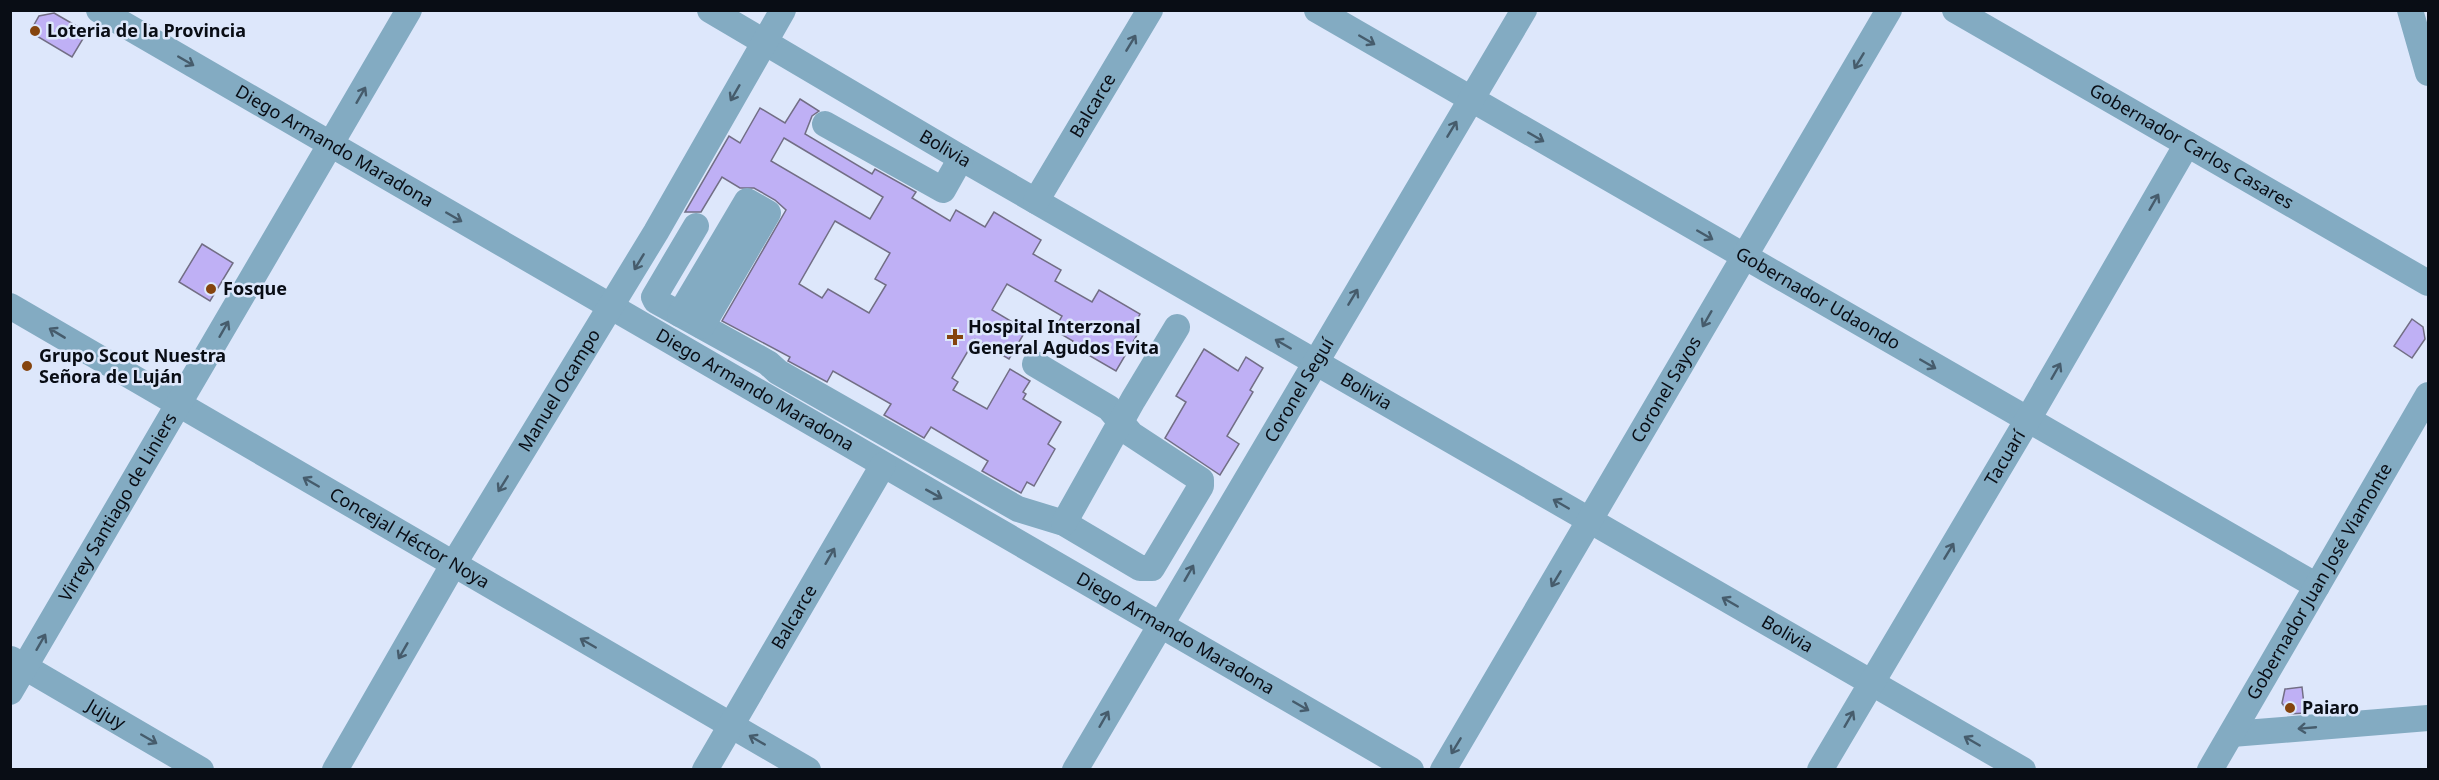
<svg xmlns="http://www.w3.org/2000/svg" width="2439" height="780" font-family="'Noto Sans',sans-serif">
  <style>
    .building { fill: #bfb0f5; stroke: #726e85; stroke-width: 1.5; fill-rule: evenodd }
    .lines { fill: none; stroke-linecap: round; stroke-linejoin: round }
    .minor { stroke: #83abc2; stroke-width: 26 }
    .oneway { stroke: #465c6c }
    .poi-dot { fill: #85440e; stroke: #dde7fb; stroke-width: 2 }
    .labels { text-anchor: middle; stroke-width: 5; stroke-linejoin: round; paint-order: stroke }
    .poi-label { font-size: 18px; font-weight: bold; fill: #090d15; stroke: #dde7fb; text-anchor: start }
    .street-label { font-size: 18px; fill: #090d15; stroke: #dde7fb }
  </style>
  <rect width="100%" height="100%" fill="#dde7fb"/>
  <!-- building -->
  <path class="building" d="M54 13 87 32 72 57 30 32 39 16Z
    M800 99 819 111 812 116 805 134 872 174 875 169 916 192 912 198 950 221 956 210 985 227 994 212 1041 240 1033 254 1061 270 1055 281 1092 302 1099 290 1140 314 1134 326 1140 330 1116 371 1071 345 1073 341 1054 330 1062 316 1007 284 992 310 1026 330 1009 359 975 339 952 378 958 382 953 390 987 409 1010 369 1030 381 1023 392 1026 394 1023 399 1061 422 1048 444 1055 449 1034 486 1027 482 1021 493 982 471 988 461 931 427 924 438 884 415 891 404 833 371 827 382 788 361 790 357 722 321 786 210 775 200 754 188H740L722 177 701 212H685L729 136 740 143 760 108 785 123ZM784 138 883 197 870 219 771 161ZM835 221 890 253 875 279 886 285 869 313 828 289 822 298 799 284Z
    M202 244 233 263 210 301 179 282Z
    M2412 319 2423 327 2425 339 2412 358 2394 346Z
    M1204 349 1238 371 1246 357 1263 368 1250 390 1253 392 1227 436 1239 444 1220 475 1165 438 1186 402 1176 396Z
    M2302 687 2305 713 2289 714 2282 703 2285 689Z"/>
  <g class="lines">
    <!-- minor -->
    <g class="minor">
      <path id="s1" d="M99 10 1411 770"/>
      <path id="s2" d="M710 10 961 158 2023 770"/>
      <path id="s3" d="M1317 10 2317 586"/>
      <path id="s4" d="M1955 10 2428 283"/>
      <path d="M2410 10 2428 73"/>
      <path d="M825 124 943 190 961 158"/>
      <path id="s5" d="M1036 201 1150 10"/>
      <path d="M696 226 654 297 656 301 768 363 778 372 1018 509 1064 523 1140 568H1152L1201 486V480L1131 434 1109 408 1035 364"/>
      <path id="s6" d="M10 306 808 770"/>
      <path d="M680 314 747 201 768 213 702 326"/>
      <path d="M1064 523 1133 400 1177 327"/>
      <path id="s7" d="M11 659 201 770"/>
      <path id="s8" d="M10 692 409 10"/>
      <path d="M2232 734 2428 718"/>
      <path id="s9" d="M335 770 453 565 656 232 783 10"/>
      <path id="s10" d="M705 770 883 465"/>
      <path id="s11" d="M1075 770 1524 10"/>
      <path id="s12" d="M1443 770 1889 10"/>
      <path id="s13" d="M1820 770 2027 421 2187 144"/>
      <path id="s14" d="M2210 770 2428 395"/>
    </g>
  </g>
  <!-- one-way arrows -->
  <defs><path id="oneway-shaft" d="M-6 0H5M1.5-3L5.5 0L1.5 3" fill="none" stroke-width="1.6" stroke-linecap="round" stroke-linejoin="round" transform="scale(1.5)"/></defs>
  <g class="oneway">
    <use href="#oneway-shaft" transform="translate(1367 40) rotate(30)"/>
    <use href="#oneway-shaft" transform="translate(1131 43) rotate(-59)"/>
    <use href="#oneway-shaft" transform="translate(186 61) rotate(30)"/>
    <use href="#oneway-shaft" transform="translate(1859 61) rotate(121)"/>
    <use href="#oneway-shaft" transform="translate(735 93) rotate(120)"/>
    <use href="#oneway-shaft" transform="translate(361 95) rotate(-60)"/>
    <use href="#oneway-shaft" transform="translate(1452 129) rotate(-59)"/>
    <use href="#oneway-shaft" transform="translate(1536 137) rotate(30)"/>
    <use href="#oneway-shaft" transform="translate(2154 202) rotate(-60)"/>
    <use href="#oneway-shaft" transform="translate(454 217) rotate(30)"/>
    <use href="#oneway-shaft" transform="translate(1705 235) rotate(30)"/>
    <use href="#oneway-shaft" transform="translate(639 262) rotate(121)"/>
    <use href="#oneway-shaft" transform="translate(1353 297) rotate(-59)"/>
    <use href="#oneway-shaft" transform="translate(1707 319) rotate(120)"/>
    <use href="#oneway-shaft" transform="translate(224 329) rotate(-60)"/>
    <use href="#oneway-shaft" transform="translate(57 333) rotate(-149)"/>
    <use href="#oneway-shaft" transform="translate(1283 344) rotate(-150)"/>
    <use href="#oneway-shaft" transform="translate(1928 364) rotate(30)"/>
    <use href="#oneway-shaft" transform="translate(2056 371) rotate(-60)"/>
    <use href="#oneway-shaft" transform="translate(311 482) rotate(-150)"/>
    <use href="#oneway-shaft" transform="translate(503 484) rotate(122)"/>
    <use href="#oneway-shaft" transform="translate(934 494) rotate(29)"/>
    <use href="#oneway-shaft" transform="translate(1561 504) rotate(-150)"/>
    <use href="#oneway-shaft" transform="translate(1949 551) rotate(-59)"/>
    <use href="#oneway-shaft" transform="translate(830 556) rotate(-60)"/>
    <use href="#oneway-shaft" transform="translate(1189 573) rotate(-60)"/>
    <use href="#oneway-shaft" transform="translate(1556 579) rotate(121)"/>
    <use href="#oneway-shaft" transform="translate(1730 602) rotate(-150)"/>
    <use href="#oneway-shaft" transform="translate(41 642) rotate(-60)"/>
    <use href="#oneway-shaft" transform="translate(588 643) rotate(-150)"/>
    <use href="#oneway-shaft" transform="translate(403 651) rotate(120)"/>
    <use href="#oneway-shaft" transform="translate(1301 706) rotate(30)"/>
    <use href="#oneway-shaft" transform="translate(1104 719) rotate(-60)"/>
    <use href="#oneway-shaft" transform="translate(1849 719) rotate(-60)"/>
    <use href="#oneway-shaft" transform="translate(2307 728) rotate(175)"/>
    <use href="#oneway-shaft" transform="translate(149 739) rotate(30)"/>
    <use href="#oneway-shaft" transform="translate(757 740) rotate(-150)"/>
    <use href="#oneway-shaft" transform="translate(1972 741) rotate(-150)"/>
    <use href="#oneway-shaft" transform="translate(1456 746) rotate(121)"/>
  </g>
  <!-- markers -->
  <g class="poi-dot">
    <circle cx="35" cy="31" r="6"/>
    <circle cx="211" cy="289" r="6"/>
    <path d="M952 328h6v6h6v6h-6v6h-6v-6h-6v-6h6z"/>
    <circle cx="27" cy="366" r="6"/>
    <circle cx="2290" cy="708" r="6"/>
  </g>
  <g class="labels">
    <!-- poi labels -->
    <g class="poi-label">
      <text x="47" y="37">Loteria de la Provincia</text>
      <text x="223" y="295">Fosque</text>
      <text x="968" y="333">Hospital Interzonal<tspan x="968" dy="21">General Agudos Evita</tspan></text>
      <text x="39" y="362">Grupo Scout Nuestra<tspan x="39" dy="21">Señora de Luján</tspan></text>
      <text x="2302" y="714">Paiaro</text>
    </g>
    <!-- street labels -->
    <g class="street-label">
      <text dy="6" stroke="none"><textPath href="#s5" startOffset="111">Balcarce</textPath></text>
      <text dy="6" stroke="none"><textPath href="#s1" startOffset="272">Diego Armando Maradona</textPath></text>
      <text dy="6" stroke="none"><textPath href="#s4" startOffset="273">Gobernador Carlos Casares</textPath></text>
      <text dy="6" stroke="none"><textPath href="#s2" startOffset="273">Bolivia</textPath></text>
      <text dy="6" stroke="none"><textPath href="#s3" startOffset="578">Gobernador Udaondo</textPath></text>
      <text dy="6" stroke="none"><textPath href="#s11" startOffset="441">Coronel Seguí</textPath></text>
      <text dy="6" stroke="none"><textPath href="#s12" startOffset="441">Coronel Sayos</textPath></text>
      <text dy="6" stroke="none"><textPath href="#s9" startOffset="441">Manuel Ocampo</textPath></text>
      <text dy="6" stroke="none"><textPath href="#s1" startOffset="758">Diego Armando Maradona</textPath></text>
      <text dy="6" stroke="none"><textPath href="#s2" startOffset="759">Bolivia</textPath></text>
      <text dy="6" stroke="none"><textPath href="#s13" startOffset="363">Tacuarí</textPath></text>
      <text dy="6" stroke="none"><textPath href="#s8" startOffset="214">Virrey Santiago de Liniers</textPath></text>
      <text dy="6" stroke="none"><textPath href="#s6" startOffset="462">Concejal Héctor Noya</textPath></text>
      <text dy="6" stroke="none"><textPath href="#s14" startOffset="218">Gobernador Juan José Viamonte</textPath></text>
      <text dy="6" stroke="none"><textPath href="#s10" startOffset="177">Balcarce</textPath></text>
      <text dy="6" stroke="none"><textPath href="#s1" startOffset="1244">Diego Armando Maradona</textPath></text>
      <text dy="6" stroke="none"><textPath href="#s2" startOffset="1245">Bolivia</textPath></text>
      <text dy="6" stroke="none"><textPath href="#s7" startOffset="110">Jujuy</textPath></text>
    </g>
  </g>
  <!-- border -->
  <rect width="2439" height="780" fill="none" stroke="#090d15" stroke-width="24"/>
</svg>
